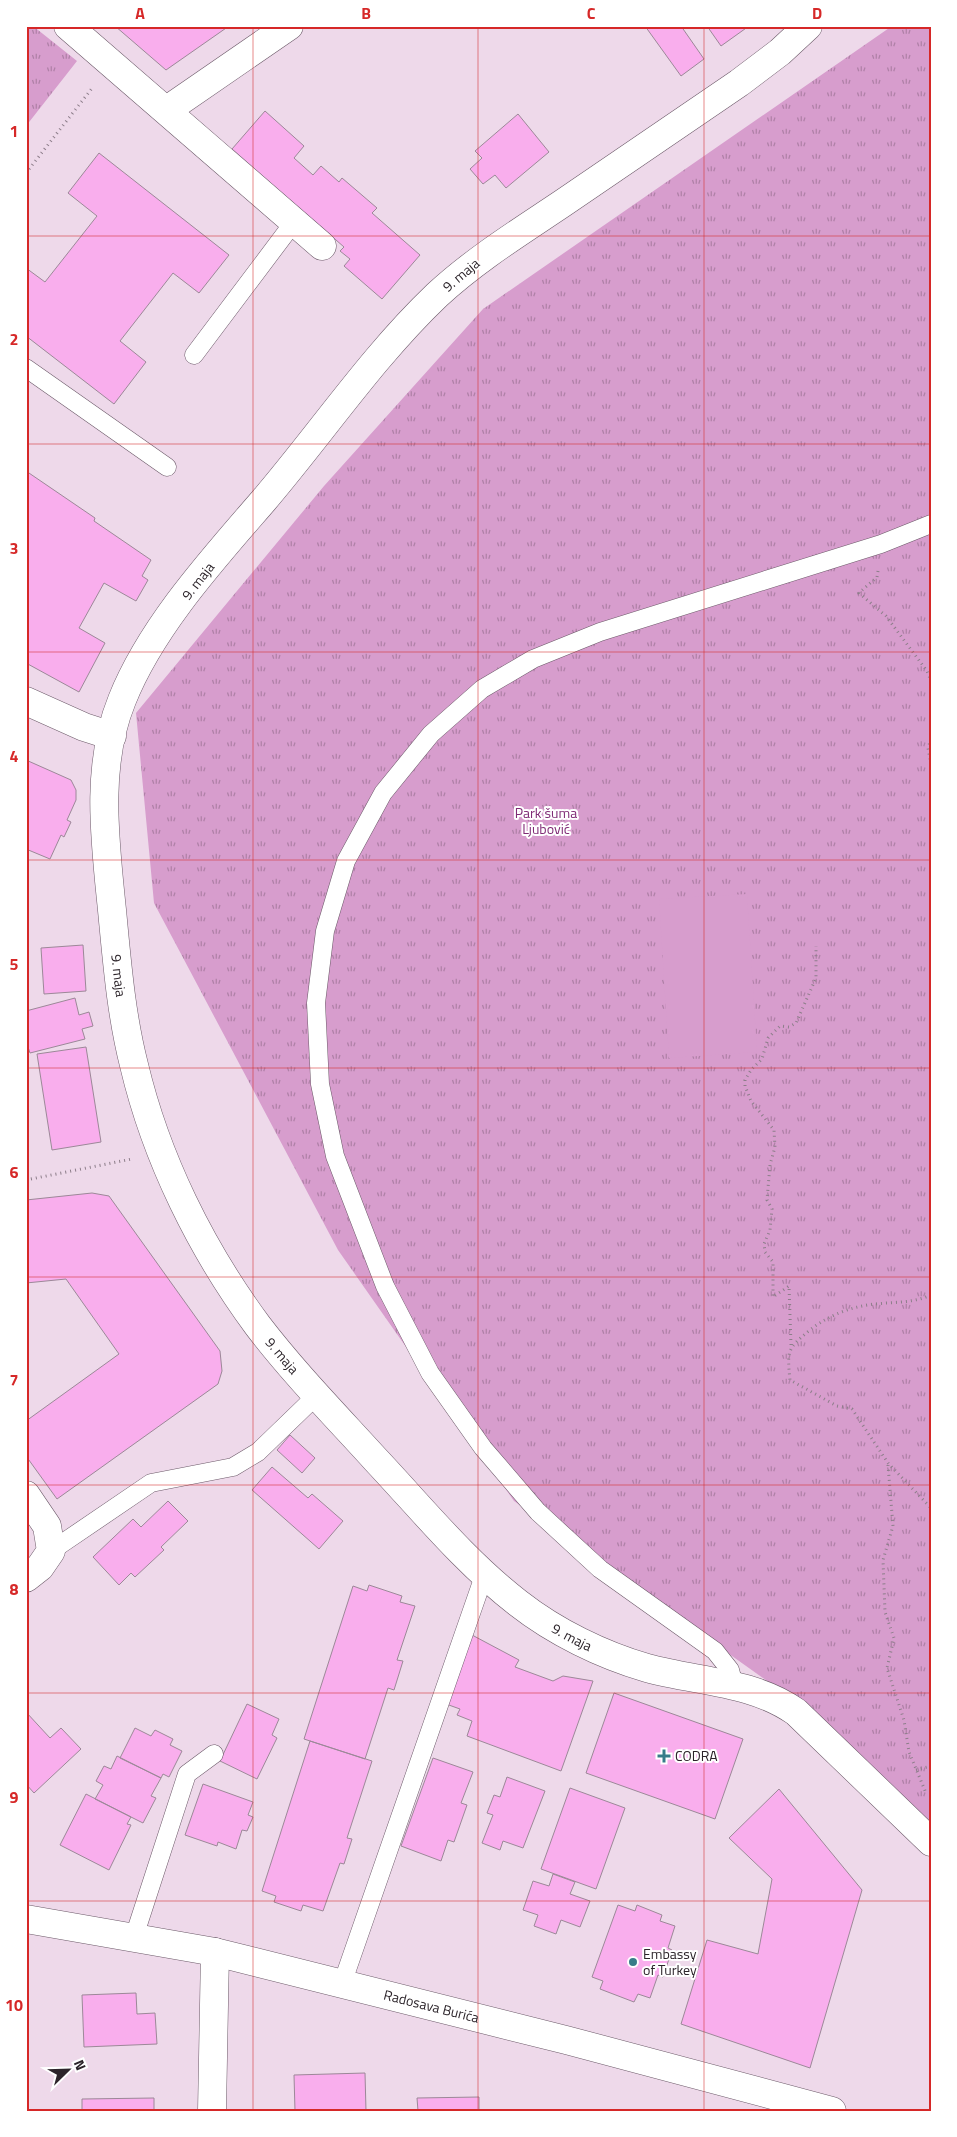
<svg xmlns="http://www.w3.org/2000/svg" width="957" height="2137" font-family="'Titillium Web',sans-serif">
  <style>
    .park { fill: url(#park-tufts) }
    .pitch { fill: #d79dcd }
    .building { fill: #f9aeed; stroke: #9c8898 }
    .lines { fill: none; stroke-linecap: round; stroke-linejoin: round }
    .service-casing { stroke: #6c5a69; stroke-width: 19 }
    .minor-casing { stroke: #6c5a69; stroke-width: 29 }
    .path { stroke: #8d7e8a; stroke-width: 3; stroke-dasharray: 1 4; stroke-linecap: butt }
    .service { stroke: #fff; stroke-width: 18 }
    .minor { stroke: #fff; stroke-width: 28 }
    .grid { fill: none; stroke: #d62828; stroke-width: 1; stroke-opacity: 0.55 }
    .poi-dot { fill: #377c89; stroke: #fff; stroke-width: 2 }
    .labels { text-anchor: middle; stroke-width: 4; stroke-linejoin: round; paint-order: stroke }
    .street-label { font-size: 14px; fill: #2c242a; stroke: #fff }
    .park-label { font-size: 14px; fill: #7f2a75; stroke: #fff }
    .poi-label { font-size: 14px; fill: #2c242a; stroke: #fff; text-anchor: start }
    .neatline { fill: none; stroke: #d62828; stroke-width: 2 }
    .grid-label { font-size: 16px; text-anchor: middle; font-weight: bold; fill: #d62828 }
  </style>
  <defs>
    <pattern id="park-tufts" width="24" height="20" patternUnits="userSpaceOnUse" patternTransform="scale(1.25)"><rect width="24" height="20" fill="#d79dcd"/><path d="M3 7l-1-3M5 7V3M7 7l1-3M15 17l-1-3M17 17v-4M19 17l1-3" fill="none" stroke="#af80a7"/></pattern>
  </defs>
  <rect width="100%" height="100%" fill="#eed9ea"/>
  <!-- park -->
  <path class="park" d="M26 26H33L77 61 26 126Z
    M892 26H931V1829L808 1710 514 1501 338 1250 154 903 136 713 324 486 483 309Z"/>
  <!-- pitch -->
  <path class="pitch" d="M747 894 757 1052 669 1058 659 899Z"/>
  <!-- building -->
  <path class="building" d="M115 26H229L166 70Z
    M645 26H681L704 59 681 76Z
    M707 26H749L721 46Z
    M265 111 304 146 294 158 313 175 321 166 339 182 342 178 377 208 372 213 420 255 382 299 344 266 350 259 340 251 344 247 232 149Z
    M518 114 549 152 506 188 495 175 483 184 470 169 482 158 475 151Z
    M99 153 229 255 199 293 173 273 120 341 146 362 114 404 26 336V268L45 282 97 216 68 193Z
    M26 471 95 518 94 521 151 560 142 576 148 580 136 601 104 583 79 628 105 643 79 692 26 663Z
    M26 760 71 780 76 790V800L67 820 71 822 64 837 61 835 50 859 26 849Z
    M83 945 86 991 44 994 41 948Z
    M75 998 79 1015 89 1012 93 1026 82 1029 85 1039 30 1053 26 1041V1011Z
    M86 1047 101 1142 52 1150 37 1054Z
    M92 1193 109 1196 220 1351 222 1371 218 1384 57 1499 26 1456V1421L119 1354 66 1279 26 1283V1200Z
    M290 1435 315 1458 302 1473 277 1450Z
    M272 1467 308 1498 312 1494 343 1521 319 1549 252 1490Z
    M168 1501 188 1521 161 1547 164 1550 135 1577 131 1573 119 1585 93 1557 133 1519 141 1527Z
    M369 1585 402 1596 400 1602 415 1606 397 1660 403 1661 394 1690 388 1688 365 1759 304 1739 353 1586 367 1591Z
    M472 1635 519 1660 515 1667 553 1681 563 1676 593 1681 561 1771 467 1736 472 1721 457 1715 460 1709 446 1704Z
    M614 1693 743 1739 715 1819 586 1773Z
    M247 1704 279 1719 272 1735 277 1738 257 1779 220 1761Z
    M26 1712 50 1738 61 1728 81 1749 34 1793 26 1784Z
    M135 1728 151 1736 155 1730 173 1739 170 1745 182 1751 169 1777 163 1774 161 1778 120 1758Z
    M310 1741 372 1761 347 1838 352 1839 344 1864 340 1863 323 1911 303 1905 301 1911 274 1902 276 1896 262 1891Z
    M117 1756 161 1778 151 1796 156 1798 143 1823 95 1799 103 1785 96 1781 104 1766 111 1769Z
    M433 1758 473 1772 461 1803 467 1805 454 1842 448 1840 441 1861 401 1846Z
    M507 1777 545 1791 523 1848 503 1841 500 1850 482 1843 493 1815 487 1813 494 1795 500 1797Z
    M203 1784 253 1802 248 1815 253 1817 247 1831 242 1830 236 1849 218 1842 217 1846 185 1835Z
    M570 1788 625 1808 596 1889 541 1869Z
    M779 1789 862 1890 810 2068 681 2024 707 1940 758 1954 772 1879 729 1838Z
    M86 1794 131 1817 127 1824 131 1825 109 1870 60 1845Z
    M553 1874 575 1882 570 1894 590 1901 580 1927 561 1920 556 1934 534 1926 538 1915 523 1910 533 1881 549 1886Z
    M618 1905 635 1911 637 1905 662 1915 660 1921 675 1926 668 1948 672 1950 663 1977 658 1975 650 1998 638 1994 634 2002 600 1989 603 1981 592 1977Z
    M136 1993 137 2014 155 2013 157 2044 84 2047 82 1995Z
    M365 2073 366 2111H295L294 2075Z
    M479 2097V2111H418L417 2098Z
    M154 2098V2111H82V2099Z"/>
  <g class="lines">
    <!-- service casing -->
    <g class="service-casing">
      <path id="service" d="M194 355 294 222
        M26 368 167 467
        M51 1551 151 1483 233 1467 258 1452 316 1396
        M734 1685 730 1670 715 1651 600 1569 538 1512 483 1448 430 1373 385 1286 335 1156 320 1084 316 1003 325 931 346 861 383 793 431 734 482 689 533 659 600 632 881 544 931 524
        M134 1937 187 1774 214 1754
        M342 1984 485 1573"/>
    </g>
    <!-- minor casing -->
    <g class="minor-casing">
      <g id="minor">
        <path d="M68 26 322 246"/>
        <path id="s1" d="M808 26 780 52 739 83C681 123 622 163 563 203 520 232 476 259 437 295 372 357 322 432 264 500 213 559 151 627 122 700 95 766 105 841 112 910 117 962 121 1014 134 1065 156 1158 201 1249 258 1326 294 1373 336 1416 376 1460 422 1509 465 1562 518 1603 555 1632 602 1655 647 1668 698 1682 752 1681 796 1712L931 1842"/>
        <path d="M167 110 289 26"/>
        <path d="M26 701 84 727 112 736"/>
        <path d="M26 1495 47 1526 51 1551 40 1567 26 1578"/>
        <path id="s2" d="M26 1919 215 1952 566 2040 832 2111"/>
        <path d="M212 2111 215 1952"/>
      </g>
    </g>
    <!-- path -->
    <path class="path" d="M26 173 93 87
      M878 571 877 577 859 593 886 616 927 671 931 681
      M931 739 928 748 931 764
      M26 1180 132 1159
      M931 1295C909 1305 885 1301 862 1306 843 1310 825 1318 810 1330 787 1349 787 1350 790 1380L837 1406 852 1409 888 1463 931 1508
      M791 1345 789 1286 773 1297V1262L765 1252 764 1244 770 1230 772 1209 767 1200 770 1165 775 1147 774 1130 751 1101 745 1086V1080L751 1070 762 1059 768 1038 780 1026 789 1027 796 1023 816 978V946
      M888 1465 893 1526 883 1560 885 1612 894 1638 887 1668 904 1720 909 1752 926 1793
      M916 1770 931 1766"/>
    <!-- service -->
    <use href="#service" class="service"/>
    <!-- minor -->
    <use href="#minor" class="minor"/>
  </g>
  <!-- grid -->
  <path class="grid" d="M253 26V2111M478 26V2111M704 26V2111M26 236H931M26 444H931M26 652H931M26 860H931M26 1068H931M26 1277H931M26 1485H931M26 1693H931M26 1901H931"/>
  <!-- markers -->
  <g class="poi-dot">
    <path d="M661.5 1748.5h5v5h5v5h-5v5h-5v-5h-5v-5h5z"/>
    <circle cx="633" cy="1962" r="5"/>
  </g>
  <g class="labels">
    <!-- street labels -->
    <g class="street-label">
      <text transform="translate(461 275) rotate(-40)" y="5">9. maja</text>
      <text transform="translate(198 581) rotate(-52)" y="5">9. maja</text>
      <text dy="5" stroke="none"><textPath href="#s1" startOffset="1252">9. maja</textPath></text>
      <text dy="5" stroke="none"><textPath href="#s1" startOffset="1672">9. maja</textPath></text>
      <text dy="5" stroke="none"><textPath href="#s1" startOffset="2078">9. maja</textPath></text>
      <text dy="5" stroke="none"><textPath href="#s2" startOffset="415">Radosava Burića</textPath></text>
    </g>
    <!-- park labels -->
    <g class="park-label">
      <text x="546" y="818">Park šuma<tspan x="546" dy="16">Ljubović</tspan></text>
    </g>
    <!-- poi labels -->
    <g class="poi-label">
      <text x="675" y="1761">CODRA</text>
      <text x="643" y="1959">Embassy<tspan x="643" dy="16">of Turkey</tspan></text>
    </g>
  </g>
  <!-- border -->
  <rect width="957" height="2137" fill="none" stroke="#ffffff" stroke-width="55"/>
  <!-- north arrow -->
  <g transform="translate(68 2070) rotate(67)" stroke="#ffffff" stroke-width="4" paint-order="stroke">
  <path d="M0-4L9 19L0 12L-9 19Z" fill="#2c242a"/>
  <text y="-8" font-size="14" font-weight="bold" text-anchor="middle" fill="#2c242a">N</text>
  </g>
  <rect x="28" y="28" width="902" height="2082" class="neatline"/>
  <g class="grid-label">
    <text x="140" y="19">A</text>
    <text x="366" y="19">B</text>
    <text x="591" y="19">C</text>
    <text x="817" y="19">D</text>
    <text x="14" y="137">1</text>
    <text x="14" y="345">2</text>
    <text x="14" y="554">3</text>
    <text x="14" y="762">4</text>
    <text x="14" y="970">5</text>
    <text x="14" y="1178">6</text>
    <text x="14" y="1386">7</text>
    <text x="14" y="1595">8</text>
    <text x="14" y="1803">9</text>
    <text x="14" y="2011">10</text>
  </g>
</svg>
